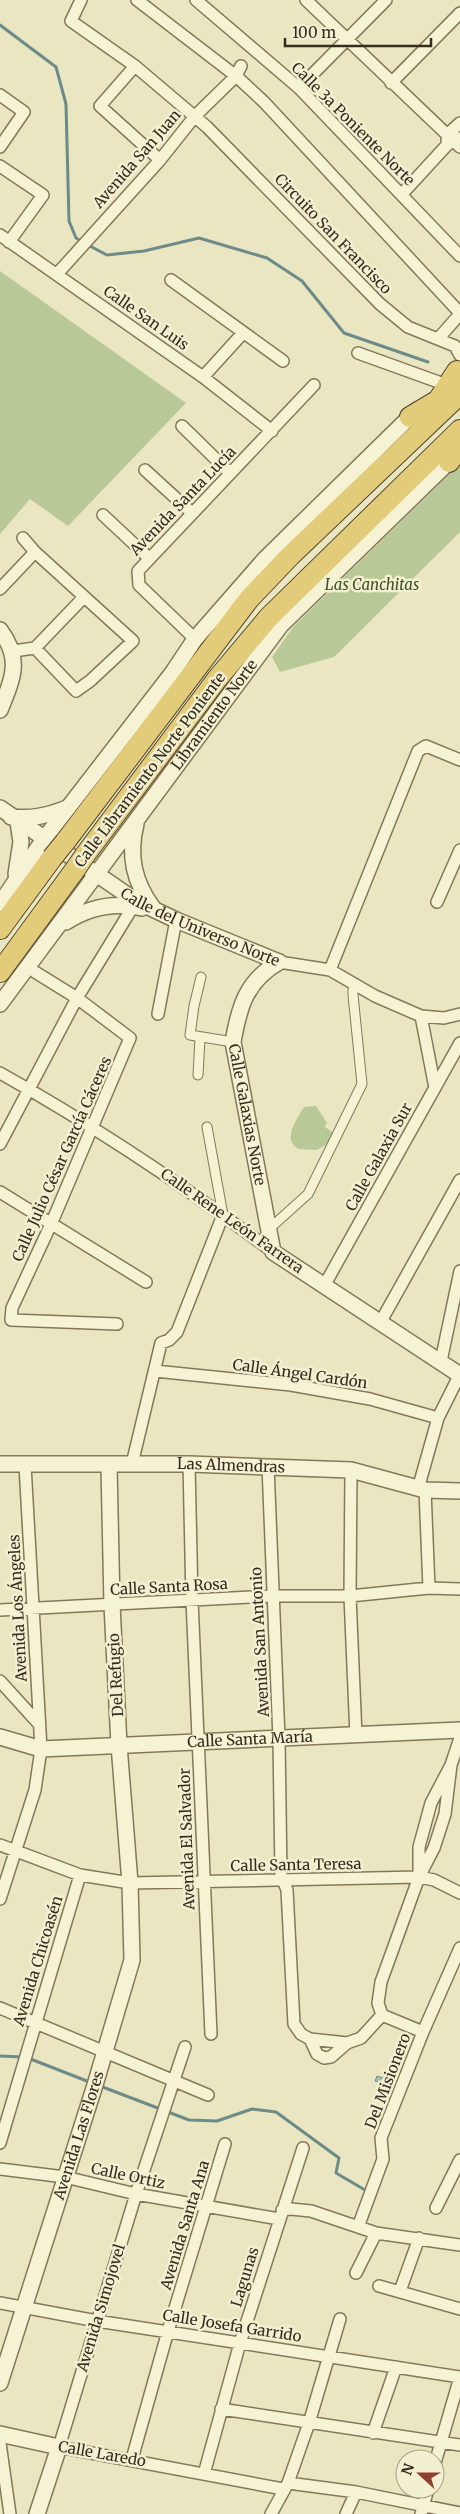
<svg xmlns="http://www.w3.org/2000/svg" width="460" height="2514" font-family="Merriweather,serif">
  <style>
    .green { fill: #b9c897 }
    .water { fill: #a4bebb; stroke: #6c8b89 }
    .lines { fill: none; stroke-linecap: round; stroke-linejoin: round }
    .stream { stroke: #6c8b89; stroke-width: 3 }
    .pedestrian-casing { stroke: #84785a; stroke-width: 11 }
    .minor-casing { stroke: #84785a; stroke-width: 14 }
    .tertiary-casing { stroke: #84785a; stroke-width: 18 }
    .trunk-casing { stroke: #51452e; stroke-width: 22 }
    .pedestrian { stroke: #f6f2d4; stroke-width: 9 }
    .minor { stroke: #f6f2d4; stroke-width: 11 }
    .tertiary { stroke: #f6f2d4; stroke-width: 15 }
    .trunk { stroke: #e2cc79; stroke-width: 20 }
    .trunk-bridge-casing { stroke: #51452e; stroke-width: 22; stroke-linecap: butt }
    .trunk-bridge { stroke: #e2cc79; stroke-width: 20 }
    .labels { text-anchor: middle; stroke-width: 5; stroke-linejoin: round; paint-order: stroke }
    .street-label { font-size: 15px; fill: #342d1e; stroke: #f3efd1 }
    .park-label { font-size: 15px; font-style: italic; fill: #3d4f25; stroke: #f3efd1 }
  </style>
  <rect width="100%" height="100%" fill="#ebe6c2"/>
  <!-- green -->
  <path class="green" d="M0 271 186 403 68 526 30 499 0 534Z
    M460 464V532L334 657 280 672 272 657 293 627Z
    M316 1106 327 1123 325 1127 332 1132 334 1140 317 1150 299 1149C281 1140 297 1119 304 1107Z"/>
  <!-- water -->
  <path class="water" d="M385 2074 391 2076 387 2086 375 2081 377 2076 383 2078Z"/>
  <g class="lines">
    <!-- stream -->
    <path class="stream" d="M0 25 56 67 66 104 69 221 76 238 83 242
      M88 245 107 255 144 251 199 238 267 258 302 281 344 333 428 362
      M0 2056 22 2057
      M28 2058 92 2083
      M100 2086 189 2120 217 2121 252 2109 276 2112 339 2158 336 2173 365 2190"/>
    <!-- pedestrian casing -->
    <g class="pedestrian-casing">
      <path id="pedestrian" d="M201 977 194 1006 190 1035 233 1042
        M198 1075 200 1038
        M207 1127 223 1215
        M269 1229 308 1194 362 1084 353 995V990L358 986"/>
    </g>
    <!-- minor casing -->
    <g class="minor-casing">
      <path id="minor" d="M81 0 71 21 135 66 207 127 380 304 408 327 455 346 460 355
        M137 0 236 76 264 102 460 313
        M196 0 299 88 460 256
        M306 0 460 147
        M135 66 100 106 160 160
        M391 83 460 13
        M299 88 386 0
        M0 95 24 112 0 147
        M447 141 448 134 460 123
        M0 166 43 195 9 242
        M402 194 447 145 459 138
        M0 235 203 377 272 431
        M57 274 160 160 195 116 236 76 241 66
        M171 280 283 361
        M438 339 460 314
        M358 353 444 384
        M203 377 243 333
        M182 426 230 473
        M145 470 192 513
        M103 515 149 558
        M23 538 35 552 133 641 90 681 76 691 35 648
        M0 589 35 552
        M195 639 139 585 138 571 314 385
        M13 651 35 648 84 597
        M437 902 460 850
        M279 962 330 970 375 996 421 1016 444 1018 460 1014
        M330 970 418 751 426 746 460 760
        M35 972 77 998 130 1038 52 1222 12 1308 11 1320 117 1324
        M158 1014 176 920
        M421 1016 435 1088
        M0 1073C95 1126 186 1187 273 1252
        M0 1144 77 998 137 900
        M0 1192 146 1282
        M324 1286 460 1043
        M380 1323 460 1180
        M441 1361 460 1271
        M155 1371 291 1385 370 1399 438 1418
        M132 1464 161 1343 169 1340 177 1332 223 1215
        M189 1464 192 1600 211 2034
        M268 1466 279 1739 281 1875 287 1890 294 2024 301 2034 310 2039 347 2043 361 2038 382 2015
        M351 1470 350 1596 356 1736
        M418 1489 438 1418 460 1374
        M425 1490 429 1588
        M0 1610 272 1596H350L429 1588 460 1589
        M0 1681 39 1724
        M0 1845 80 1875 130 1883 419 1877 434 1880 460 1893
        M419 1875V1847L431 1803 451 1765 460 1738
        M0 1899 35 1790 41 1749 25 1465
        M0 2008 208 2095
        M382 2015 378 2003 381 1982 419 1877 434 1848 445 1814 451 1765
        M382 2015 423 2032
        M310 2039 317 2054 324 2058 331 2057 347 2043
        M185 2047 136 2194 59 2447 283 2489
        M0 2143 80 1875
        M0 2169 65 2177 136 2194 279 2219
        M436 2208 460 2160
        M282 2210 291 2209 311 2211 376 2233 460 2245
        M358 2227 383 2159 381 2138 423 2032 460 1948
        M356 2273 376 2233
        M379 2286 460 2309
        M400 2291 419 2238
        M0 2303 97 2321 460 2377 435 2463
        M221 2409 460 2445
        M373 2433 396 2367
        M0 2443 10 2514
        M132 2459 168 2331 225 2144
        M204 2474 240 2343 303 2148
        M288 2483 356 2492 460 2513
        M271 2514 288 2483 309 2423 340 2319
        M346 2514 356 2492
        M421 2514 428 2489"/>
    </g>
    <!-- tertiary casing -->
    <g class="tertiary-casing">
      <g id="tertiary">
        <path d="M0 630C22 659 13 678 0 710"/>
        <path id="s1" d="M0 808 136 901 176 920 279 962"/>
        <path d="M11 817C32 819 47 816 67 808"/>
        <path d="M136 824C128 856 134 882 153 908"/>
        <path d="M16 874 21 842 18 822"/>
        <path d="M0 904 44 839 173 672 195 639 265 559 417 410"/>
        <path d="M66 922C89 907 115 902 142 908"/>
        <path id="s2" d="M279 962C246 981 239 1007 233 1042L273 1252 460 1375"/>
        <path id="s3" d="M0 1004 281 625 455 456"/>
        <path id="s4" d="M0 1464H189L351 1470 425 1490 460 1491"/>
        <path id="s5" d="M0 1737 41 1749 460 1730"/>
        <path id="s6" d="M0 2383 95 2085 132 1960 130 1883 119 1745 112 1605 109 1466"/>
        <path d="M0 2434 59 2447 37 2514"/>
      </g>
    </g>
    <!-- trunk casing -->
    <g class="trunk-casing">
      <path id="trunk" d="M431 411 457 371
        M410 417 440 399
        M449 462 460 446
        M65 842 249 599 291 555 460 394
        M85 855 217 679 269 617 460 430
        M0 929 52 858
        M0 972 74 871"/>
    </g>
    <!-- pedestrian -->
    <use href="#pedestrian" class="pedestrian"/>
    <!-- minor -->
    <use href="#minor" class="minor"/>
    <!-- tertiary -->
    <use href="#tertiary" class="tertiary"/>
    <!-- trunk -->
    <use href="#trunk" class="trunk"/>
    <!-- trunk-bridge casing -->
    <g class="trunk-bridge-casing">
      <path id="trunk-bridge" d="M52 858 65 842
        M74 871 85 855"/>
    </g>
    <!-- trunk-bridge -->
    <use href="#trunk-bridge" class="trunk-bridge"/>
  </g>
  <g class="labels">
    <!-- street labels -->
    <g class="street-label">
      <text transform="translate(353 124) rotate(45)" y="5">Calle 3a Poniente Norte</text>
      <text transform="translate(137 159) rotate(-49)" y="5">Avenida San Juan</text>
      <text transform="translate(333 234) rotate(46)" y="5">Circuito San Francisco</text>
      <text transform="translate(146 318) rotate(35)" y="5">Calle San Luis</text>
      <text transform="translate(183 501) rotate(-46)" y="5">Avenida Santa Lucía</text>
      <text dy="5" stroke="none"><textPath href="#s3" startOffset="360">Libramiento Norte</textPath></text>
      <text transform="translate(150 770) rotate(-53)" y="5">Calle Libramiento Norte Poniente</text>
      <text dy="5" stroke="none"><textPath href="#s1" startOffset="234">Calle del Universo Norte</textPath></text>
      <text dy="5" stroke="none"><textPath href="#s2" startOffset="170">Calle Galaxias Norte</textPath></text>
      <text transform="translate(379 1157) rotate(-61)" y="5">Calle Galaxia Sur</text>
      <text transform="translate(62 1159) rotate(-66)" y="5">Calle Julio César García Cáceres</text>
      <text transform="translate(232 1221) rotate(35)" y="5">Calle Rene León Farrera</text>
      <text transform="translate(300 1374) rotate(8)" y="5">Calle Ángel Cardón</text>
      <text dy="5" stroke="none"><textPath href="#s4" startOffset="231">Las Almendras</textPath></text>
      <text transform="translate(169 1587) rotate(-3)" y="5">Calle Santa Rosa</text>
      <text transform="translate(18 1608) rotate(-93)" y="5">Avenida Los Ángeles</text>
      <text transform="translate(260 1642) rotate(-93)" y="5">Avenida San Antonio</text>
      <text transform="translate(116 1675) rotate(-93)" y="5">Del Refugio</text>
      <text dy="5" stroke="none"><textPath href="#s5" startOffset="252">Calle Santa María</textPath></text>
      <text transform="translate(187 1839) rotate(-92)" y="5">Avenida El Salvador</text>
      <text transform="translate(296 1865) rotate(-1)" y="5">Calle Santa Teresa</text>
      <text transform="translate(38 1961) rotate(-73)" y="5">Avenida Chicoasén</text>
      <text transform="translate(388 2081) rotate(-69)" y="5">Del Misionero</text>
      <text dy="5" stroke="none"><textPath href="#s6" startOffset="260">Avenida Las Flores</textPath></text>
      <text transform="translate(128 2176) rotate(12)" y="5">Calle Ortiz</text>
      <text transform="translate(185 2225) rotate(-73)" y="5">Avenida Santa Ana</text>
      <text transform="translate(245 2277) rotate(-73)" y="5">Lagunas</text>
      <text transform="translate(101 2308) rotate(-73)" y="5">Avenida Simojovel</text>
      <text transform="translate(232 2326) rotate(9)" y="5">Calle Josefa Garrido</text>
      <text transform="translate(102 2454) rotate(10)" y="5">Calle Laredo</text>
    </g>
    <!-- park labels -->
    <g class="park-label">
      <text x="372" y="590">Las Canchitas</text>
    </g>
  </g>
  <!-- north arrow -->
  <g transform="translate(420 2474) rotate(291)"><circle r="24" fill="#f3efd1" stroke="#a7a189"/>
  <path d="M0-4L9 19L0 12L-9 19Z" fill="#8f3f2e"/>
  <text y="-8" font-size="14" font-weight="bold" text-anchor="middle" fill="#342d1e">N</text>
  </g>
  <!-- scale -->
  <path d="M285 38v8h146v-8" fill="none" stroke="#342d1e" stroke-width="2.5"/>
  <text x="292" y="38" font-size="15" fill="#342d1e" stroke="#f3efd1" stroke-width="4" paint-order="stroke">100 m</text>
</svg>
